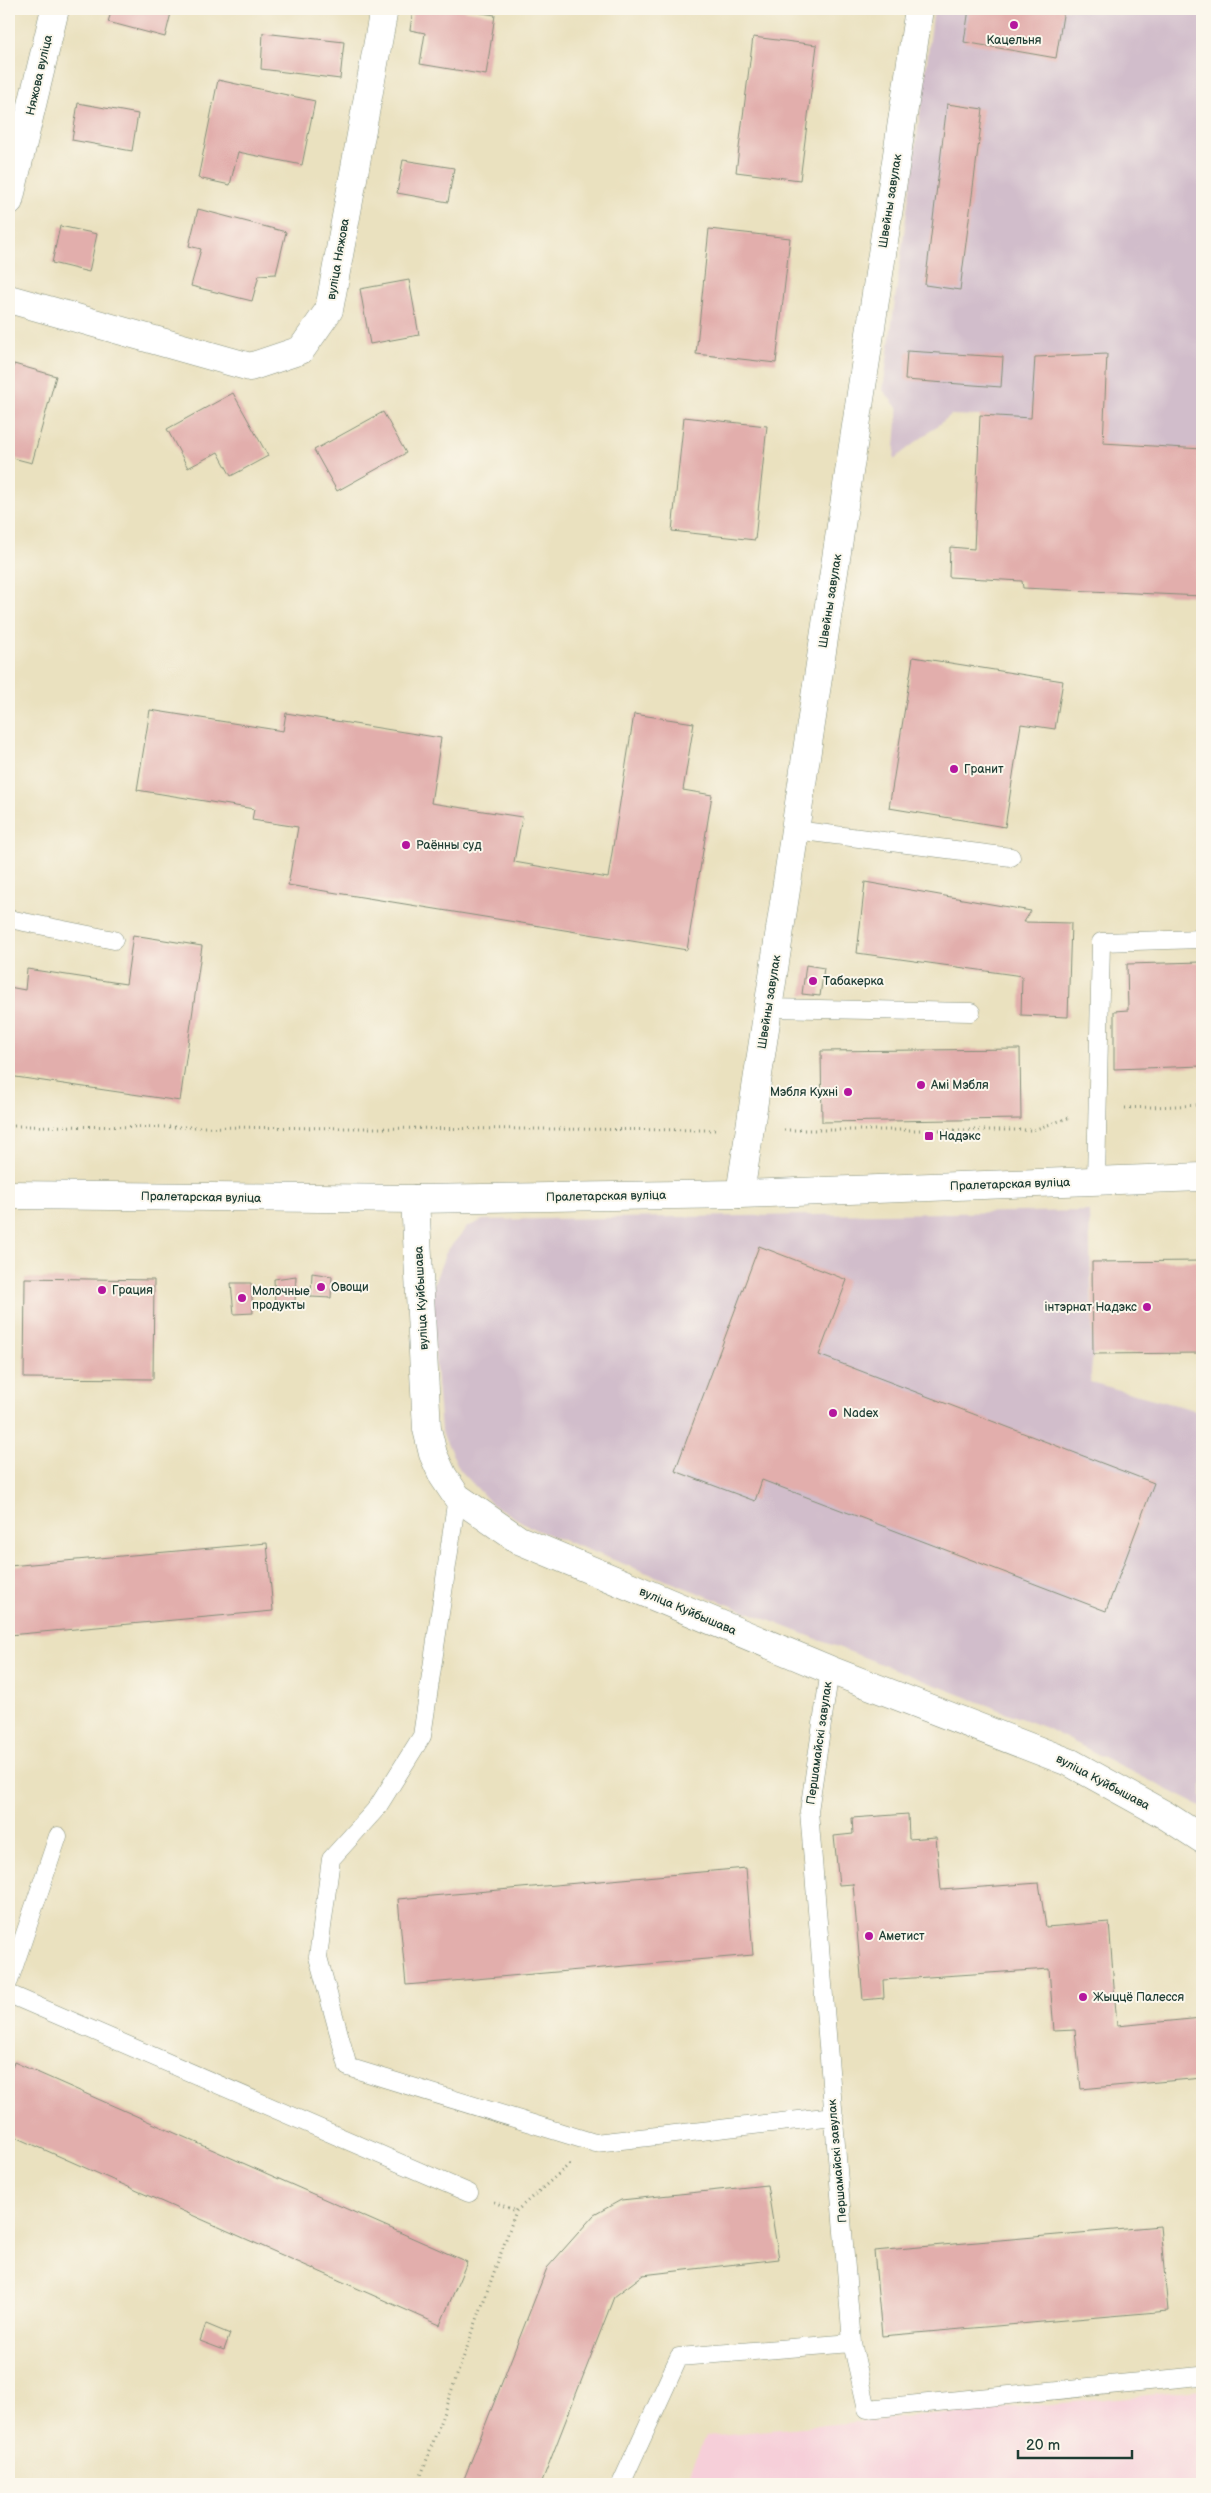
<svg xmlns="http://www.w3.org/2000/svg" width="1211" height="2493" font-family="'Balsamiq Sans',sans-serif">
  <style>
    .built { fill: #f6cfd9 }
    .industrial { fill: #d1bdcb }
    .building { fill: #e2aeac }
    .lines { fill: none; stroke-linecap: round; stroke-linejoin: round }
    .service-casing { stroke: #848f7a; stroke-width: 19 }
    .minor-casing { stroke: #848f7a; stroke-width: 29 }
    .secondary-casing { stroke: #848f7a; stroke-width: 29 }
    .path { stroke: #848f7a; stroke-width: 3; stroke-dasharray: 1 4; stroke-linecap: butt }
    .service { stroke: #fff; stroke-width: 18 }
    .minor { stroke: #fff; stroke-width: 28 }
    .secondary { stroke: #fff; stroke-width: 28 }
    .poi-dot { fill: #b5179e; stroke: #fbf7ec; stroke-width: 2 }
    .labels { text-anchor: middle; stroke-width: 4; stroke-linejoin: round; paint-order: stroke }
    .poi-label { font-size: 12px; fill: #1f3d34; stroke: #fbf7ec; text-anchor: start }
    .street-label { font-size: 12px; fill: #1f3d34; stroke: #fbf7ec }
  </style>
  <rect width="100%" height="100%" fill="#fbf7ec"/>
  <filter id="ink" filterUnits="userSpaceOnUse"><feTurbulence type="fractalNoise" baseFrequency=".02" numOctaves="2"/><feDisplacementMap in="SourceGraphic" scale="10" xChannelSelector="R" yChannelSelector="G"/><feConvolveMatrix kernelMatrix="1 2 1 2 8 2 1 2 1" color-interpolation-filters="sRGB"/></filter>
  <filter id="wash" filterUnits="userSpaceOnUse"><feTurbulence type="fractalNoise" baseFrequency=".0096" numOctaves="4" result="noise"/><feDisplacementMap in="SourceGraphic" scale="20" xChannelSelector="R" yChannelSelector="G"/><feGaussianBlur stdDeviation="1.12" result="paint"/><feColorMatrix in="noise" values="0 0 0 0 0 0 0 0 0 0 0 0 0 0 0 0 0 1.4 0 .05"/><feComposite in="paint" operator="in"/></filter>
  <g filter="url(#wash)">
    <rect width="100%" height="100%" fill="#eae1bf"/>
    <!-- built -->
    <path class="built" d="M1202 2390V2484H685L705 2436Z"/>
    <!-- industrial -->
    <path class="industrial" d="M934 9H1202V596L1023 588 1031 418 951 415 894 459 898 409 883 390Z
      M1089 1211 1093 1354 1090 1382 1202 1412V1807L1046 1728 534 1529 492 1504 460 1470 441 1431 430 1294 446 1252 467 1227 483 1220Z"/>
    <g id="blocks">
      <!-- building -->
      <path class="building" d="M112 9H172L165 37 108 22Z
        M413 9H456L495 15 486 75 420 64 425 33 410 30Z
        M969 9H1064L1056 58 964 42Z
        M263 33 344 42 340 79 261 69Z
        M753 37 817 45 800 180 736 172Z
        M218 80 315 101 302 165 238 152 230 185 198 178Z
        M78 103 138 114 132 151 72 140Z
        M947 104 983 109 960 290 925 285Z
        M403 160 454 168 448 202 397 193Z
        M198 209 286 232 276 274 259 275 252 301 191 286 201 249 189 246Z
        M60 226 97 234 89 272 52 263Z
        M709 229 790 238 776 363 696 354Z
        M409 280 419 335 370 344 360 289Z
        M907 351 1003 357 1001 387 905 380Z
        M1107 354 1103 443 1202 449V596L1023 588 1022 581 949 577 950 547 974 549 980 415 1031 418 1035 357Z
        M14 364 56 376 32 463 9 457V386Z
        M233 393 268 456 231 476 218 452 188 468 167 429Z
        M383 412 406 453 337 491 314 450Z
        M684 417 767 426 755 540 672 531Z
        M913 657 1063 681 1055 729 1021 724 1005 827 889 808Z
        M150 710 283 731 286 713 441 738 431 803 522 817 514 862 608 878 634 714 694 723 683 790 712 795 687 950 288 885 298 827 252 820 254 809 137 790Z
        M865 882 1031 911 1024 922 1071 923 1068 1017 1021 1015 1022 976 857 953Z
        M133 935 202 946 180 1101 9 1076V987L25 990 27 969 126 984Z
        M1202 962V1066L1114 1069V1011L1128 1010 1127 964Z
        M806 965 824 968 820 996 802 994Z
        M1020 1049 1021 1119 822 1122 821 1051Z
        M759 1246 847 1280 819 1355 1154 1483 1106 1611 762 1480 755 1501 675 1471Z
        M1202 1261V1353L1093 1354 1092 1262Z
        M312 1273 332 1276 331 1298 311 1297Z
        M296 1276 295 1303 275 1306 274 1279Z
        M25 1278 154 1280 153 1379 24 1378Z
        M231 1283H251L253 1313 234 1314Z
        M267 1543 273 1611 9 1635V1566Z
        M908 1814 909 1839 936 1837 941 1890 1039 1883 1046 1927 1109 1922 1117 2026 1202 2018V2078L1081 2089 1075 2030 1054 2031 1049 1969 883 1980 884 1998 863 2000 853 1884 839 1885 834 1836 853 1834 852 1818Z
        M746 1868 753 1955 406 1985 398 1899Z
        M14 2062 467 2262 440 2325 9 2134V2075Z
        M767 2185 779 2259 643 2275 614 2297 541 2484H462L547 2268 594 2215 621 2200Z
        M1160 2226 1168 2311 882 2336 874 2251Z
        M206 2324 230 2334 224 2350 200 2341Z"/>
    </g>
  </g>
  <g filter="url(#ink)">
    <use href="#blocks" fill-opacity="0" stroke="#848f7a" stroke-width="1"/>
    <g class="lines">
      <!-- service casing -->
      <g class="service-casing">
        <path id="service" d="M795 830 1011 857
          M9 919 114 940
          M768 1008 971 1012
          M1096 1181 1101 942 1202 939
          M457 1497 422 1736 377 1808 331 1859 318 1957 348 2067 595 2143 834 2116
          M9 1981 58 1836
          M9 1994 469 2193
          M852 2343 867 2409 1200 2376
          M621 2484 679 2357 852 2343 809 1811 830 1670"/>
      </g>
      <!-- minor casing -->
      <g class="minor-casing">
        <path id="minor" d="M9 201 55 9
          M9 299 250 367 301 350 329 310 384 9
          M740 1194 919 9
          M415 1199 427 1429 433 1454 443 1476 457 1497 519 1540 830 1670 1071 1763 1165 1815 1202 1839"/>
      </g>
      <!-- secondary casing -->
      <g class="secondary-casing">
        <path id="secondary" d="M9 1195 415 1199 740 1194 1202 1177"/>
      </g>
      <!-- path -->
      <path class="path" d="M1125 1108 1202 1105
        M9 1126 715 1130
        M784 1130H1033L1068 1118
        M9 1238 12 1229
        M494 2202 516 2211
        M418 2484 516 2211 570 2164"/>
      <!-- service -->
      <use href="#service" class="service"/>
      <!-- minor -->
      <use href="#minor" class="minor"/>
      <!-- secondary -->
      <use href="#secondary" class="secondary"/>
    </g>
  </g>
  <!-- markers -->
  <g class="poi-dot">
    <circle cx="1014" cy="25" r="5"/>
    <circle cx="954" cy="769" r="5"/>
    <circle cx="406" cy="845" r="5"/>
    <circle cx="813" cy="981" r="5"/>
    <circle cx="921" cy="1085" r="5"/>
    <circle cx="848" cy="1092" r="5"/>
    <rect x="924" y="1131" width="10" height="10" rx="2.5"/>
    <circle cx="321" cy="1287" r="5"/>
    <circle cx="102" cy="1290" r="5"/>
    <circle cx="242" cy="1298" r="5"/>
    <circle cx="1147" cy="1307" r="5"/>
    <circle cx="833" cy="1413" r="5"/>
    <circle cx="869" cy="1936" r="5"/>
    <circle cx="1083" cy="1997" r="5"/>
  </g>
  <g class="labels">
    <!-- poi labels -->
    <g class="poi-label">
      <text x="1014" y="44" text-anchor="middle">Кацельня</text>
      <text x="964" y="773">Гранит</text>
      <text x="416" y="849">Раённы суд</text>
      <text x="823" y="985">Табакерка</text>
      <text x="931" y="1089">Амі Мэбля</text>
      <text x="838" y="1096" text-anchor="end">Мэбля Кухні</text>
      <text x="939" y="1140">Надэкс</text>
      <text x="331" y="1291">Овощи</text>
      <text x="112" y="1294">Грация</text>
      <text x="252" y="1295">Молочные<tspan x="252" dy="14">продукты</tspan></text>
      <text x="1137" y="1311" text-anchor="end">інтэрнат Надэкс</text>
      <text x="843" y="1417">Nadex</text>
      <text x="879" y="1940">Аметист</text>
      <text x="1093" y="2001">Жыццё Палесся</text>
    </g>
    <!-- street labels -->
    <g class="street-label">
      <text transform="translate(39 75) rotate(-77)" y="4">Няжова вуліца</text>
      <text transform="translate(890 201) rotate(-81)" y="4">Швейны завулак</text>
      <text transform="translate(338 259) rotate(-80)" y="4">вуліца Няжова</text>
      <text transform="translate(830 601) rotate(-81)" y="4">Швейны завулак</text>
      <text transform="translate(769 1002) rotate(-81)" y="4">Швейны завулак</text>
      <text transform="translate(1010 1184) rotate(-2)" y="4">Пралетарская вуліца</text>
      <text transform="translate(606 1196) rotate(-1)" y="4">Пралетарская вуліца</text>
      <text transform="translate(201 1197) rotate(1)" y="4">Пралетарская вуліца</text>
      <text transform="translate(421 1298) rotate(-93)" y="4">вуліца Куйбышава</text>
      <text transform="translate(688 1611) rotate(23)" y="4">вуліца Куйбышава</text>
      <text transform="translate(819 1743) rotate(-82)" y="4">Першамайскі завулак</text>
      <text transform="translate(1103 1782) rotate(28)" y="4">вуліца Куйбышава</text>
      <text transform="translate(837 2161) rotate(-95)" y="4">Першамайскі завулак</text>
    </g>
  </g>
  <!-- margin -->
  <rect width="1211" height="2493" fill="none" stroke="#fbf7ec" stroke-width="30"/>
  <!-- scale -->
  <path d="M1018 2450v8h114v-8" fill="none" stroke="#1f3d34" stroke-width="2.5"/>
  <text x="1026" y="2450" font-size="15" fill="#1f3d34" stroke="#fbf7ec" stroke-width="4" paint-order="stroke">20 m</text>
</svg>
